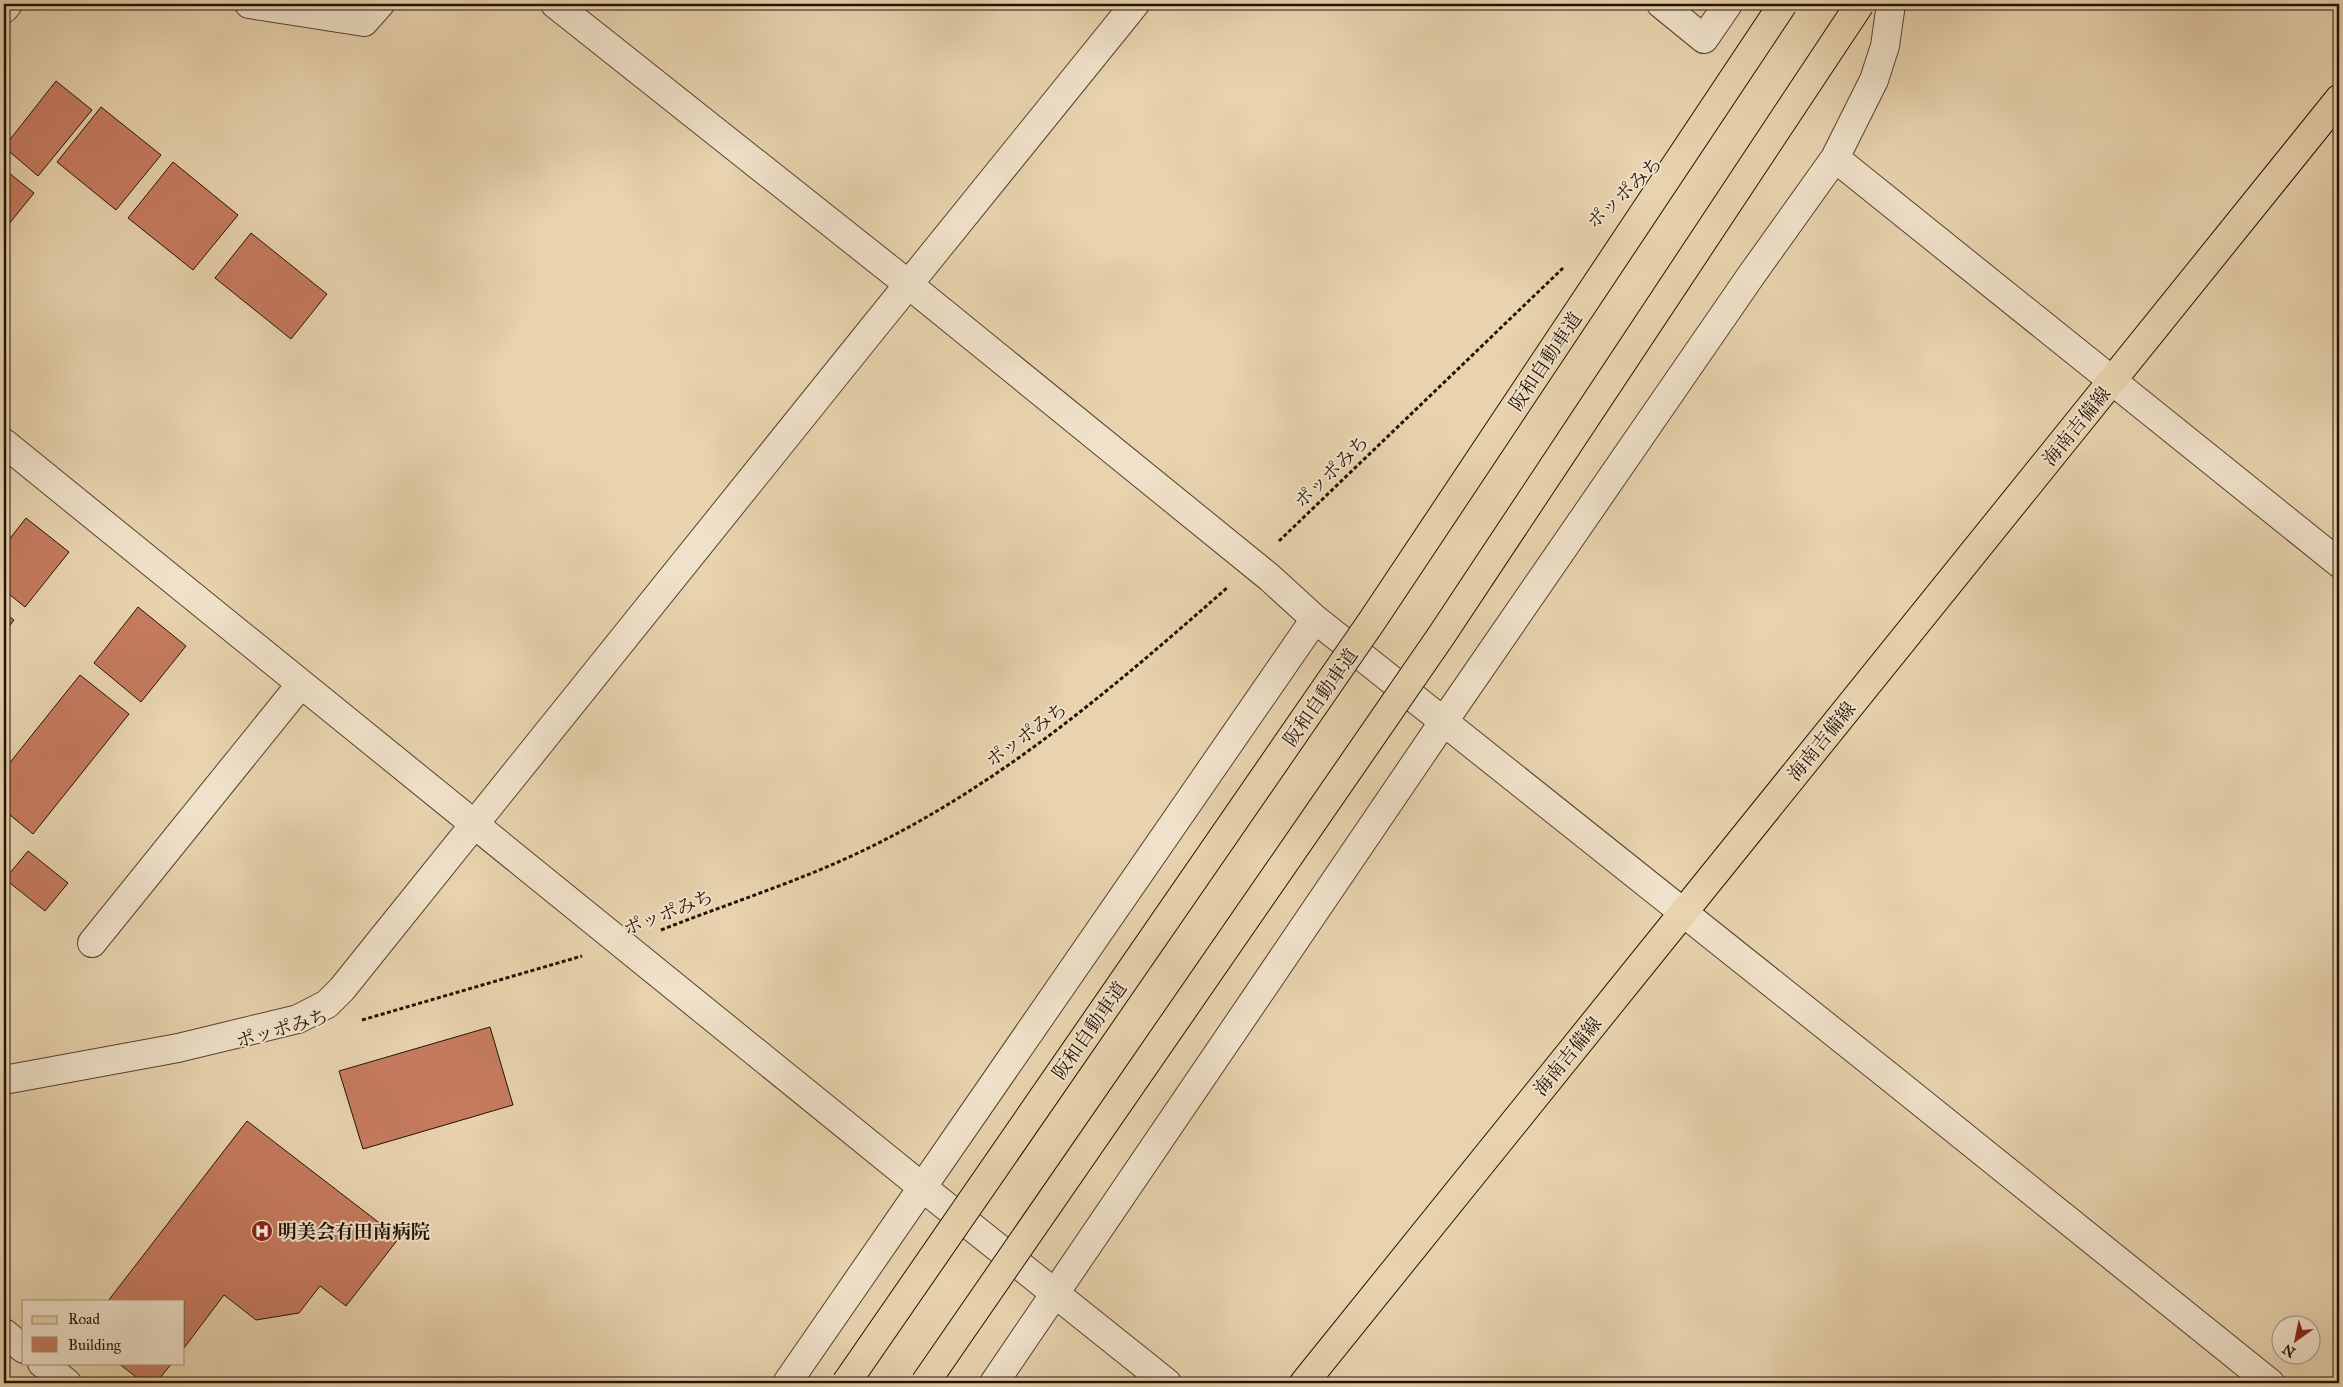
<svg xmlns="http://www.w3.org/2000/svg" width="2343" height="1387" font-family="'IM FELL Great Primer','Noto Serif JP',serif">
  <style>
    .building { fill: #c67b5f; stroke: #241204 }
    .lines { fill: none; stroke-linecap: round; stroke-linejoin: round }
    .minor-casing { stroke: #55422e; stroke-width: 30 }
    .major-casing { stroke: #241204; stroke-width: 30 }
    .path { stroke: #241204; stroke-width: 3; stroke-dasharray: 4 2.5; stroke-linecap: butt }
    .minor { stroke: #f0e2ca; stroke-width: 28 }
    .major { stroke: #e8d3ae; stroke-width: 28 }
    .highway-bridge-casing { stroke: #241204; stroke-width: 30; stroke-linecap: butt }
    .highway-bridge { stroke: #e8d3ae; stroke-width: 28 }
    .labels { text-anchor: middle; stroke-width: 4; stroke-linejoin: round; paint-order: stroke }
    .street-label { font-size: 19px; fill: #241204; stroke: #f0e2ca }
    .poi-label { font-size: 19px; font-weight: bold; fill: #241204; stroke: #f0e2ca; text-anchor: start }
  </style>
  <rect width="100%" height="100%" fill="#e8d3ae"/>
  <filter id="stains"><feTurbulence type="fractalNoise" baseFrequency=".004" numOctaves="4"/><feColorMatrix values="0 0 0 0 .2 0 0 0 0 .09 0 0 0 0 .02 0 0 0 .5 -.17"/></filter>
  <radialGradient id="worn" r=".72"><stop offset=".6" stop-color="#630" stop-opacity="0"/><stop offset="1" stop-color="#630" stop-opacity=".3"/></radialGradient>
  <!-- building -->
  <path class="building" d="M56 81 92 110 38 176 4 147Z
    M101 107 161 155 116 210 57 162Z
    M173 162 238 215 193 270 128 218Z
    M4 169 34 193 4 230Z
    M251 233 327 294 291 339 215 278Z
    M26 518 69 552 25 607 4 590V546Z
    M138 607 186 646 141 702 94 663Z
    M4 613 14 620 4 633Z
    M80 675 129 714 33 834 4 810V770Z
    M28 851 68 883 45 911 5 879Z
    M490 1027 513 1105 363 1149 339 1071Z
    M247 1121 399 1238 346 1306 320 1286 299 1313 256 1320 224 1295 184 1348V1301H108Z
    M118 1363H172L156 1383H144Z"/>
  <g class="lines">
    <!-- minor casing -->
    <g class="minor-casing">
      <path id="minor" d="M249 4 364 22 380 4
        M555 4 908 284 1269 577 1315 619 1886 1074 2270 1383
        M1661 4 1704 39 1728 4
        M4 9 8 4
        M1835 158 2339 563
        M4 443 922 1187 1167 1383
        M92 943 301 684
        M4 1080 178 1048 298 1019 327 1004 342 989C607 661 869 331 1135 4
        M4 1333 24 1349
        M42 1363 67 1383
        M787 1383 1315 619
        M994 1383 1444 721 1750 277 1835 158 1874 80 1885 46 1891 4"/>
    </g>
    <!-- major casing -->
    <g class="major-casing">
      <path id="major" d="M1304 1383 2339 99"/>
    </g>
    <!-- path -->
    <path class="path" d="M1279 541 1563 268
      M661 930C727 904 794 883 858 853 998 787 1113 688 1228 587
      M362 1020 582 956"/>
    <!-- minor -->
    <use href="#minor" class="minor"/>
    <!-- major -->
    <use href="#major" class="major"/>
    <!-- highway-bridge casing -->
    <g class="highway-bridge-casing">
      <path id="highway-bridge" d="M846 1383 1372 621 1783 4
        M925 1383 1441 636 1860 4"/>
    </g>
    <!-- highway-bridge -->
    <use href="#highway-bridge" class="highway-bridge"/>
  </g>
  <!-- icons -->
  <defs>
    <g id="hospital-disc" transform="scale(1.125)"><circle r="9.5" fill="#8f2418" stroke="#f0e2ca"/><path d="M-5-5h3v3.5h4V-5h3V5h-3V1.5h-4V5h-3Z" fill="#fff"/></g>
  </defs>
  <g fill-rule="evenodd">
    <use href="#hospital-disc" x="262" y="1231"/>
  </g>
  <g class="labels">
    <!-- street labels -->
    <g class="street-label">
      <text transform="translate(1624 192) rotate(-43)" y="7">ポッポみち</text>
      <text transform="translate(1545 361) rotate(-56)" y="7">阪和自動車道</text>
      <text transform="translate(2076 426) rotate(-51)" y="7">海南吉備線</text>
      <text transform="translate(1331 471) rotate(-44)" y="7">ポッポみち</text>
      <text transform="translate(1320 697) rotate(-55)" y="7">阪和自動車道</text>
      <text transform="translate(1026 734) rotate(-36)" y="7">ポッポみち</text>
      <text transform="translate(1821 741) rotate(-51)" y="7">海南吉備線</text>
      <text transform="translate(668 912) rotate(-21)" y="7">ポッポみち</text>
      <text transform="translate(282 1028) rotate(-16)" y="7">ポッポみち</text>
      <text transform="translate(1089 1030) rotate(-55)" y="7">阪和自動車道</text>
      <text transform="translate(1567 1056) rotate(-51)" y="7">海南吉備線</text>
    </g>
    <!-- poi labels -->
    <g class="poi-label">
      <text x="278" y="1238">明美会有田南病院</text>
    </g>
  </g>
  <!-- margin -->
  <rect width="2343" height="1387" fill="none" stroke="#e8d3ae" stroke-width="20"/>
  <rect x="5" y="5" width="2333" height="1377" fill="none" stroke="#241204" stroke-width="2.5"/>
  <rect x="10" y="10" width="2323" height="1367" fill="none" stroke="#241204"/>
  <!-- legend -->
  <rect x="22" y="1300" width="162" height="65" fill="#f0e2ca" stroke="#9e8f7b"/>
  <rect x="32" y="1316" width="25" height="8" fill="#e8d3ae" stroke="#9e8f7b"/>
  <text x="68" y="1324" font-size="15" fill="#241204">Road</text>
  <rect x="32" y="1337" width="25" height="15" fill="#c67b5f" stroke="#9e8f7b"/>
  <text x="68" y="1350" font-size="15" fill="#241204">Building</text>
  <!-- north arrow -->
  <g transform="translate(2296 1340) rotate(213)"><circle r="24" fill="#f0e2ca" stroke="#9e8f7b"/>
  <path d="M0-4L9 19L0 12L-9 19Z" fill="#8f2418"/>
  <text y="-8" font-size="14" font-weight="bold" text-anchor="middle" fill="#241204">N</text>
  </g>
  <rect width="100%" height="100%" filter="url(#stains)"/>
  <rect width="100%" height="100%" fill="url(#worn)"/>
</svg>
